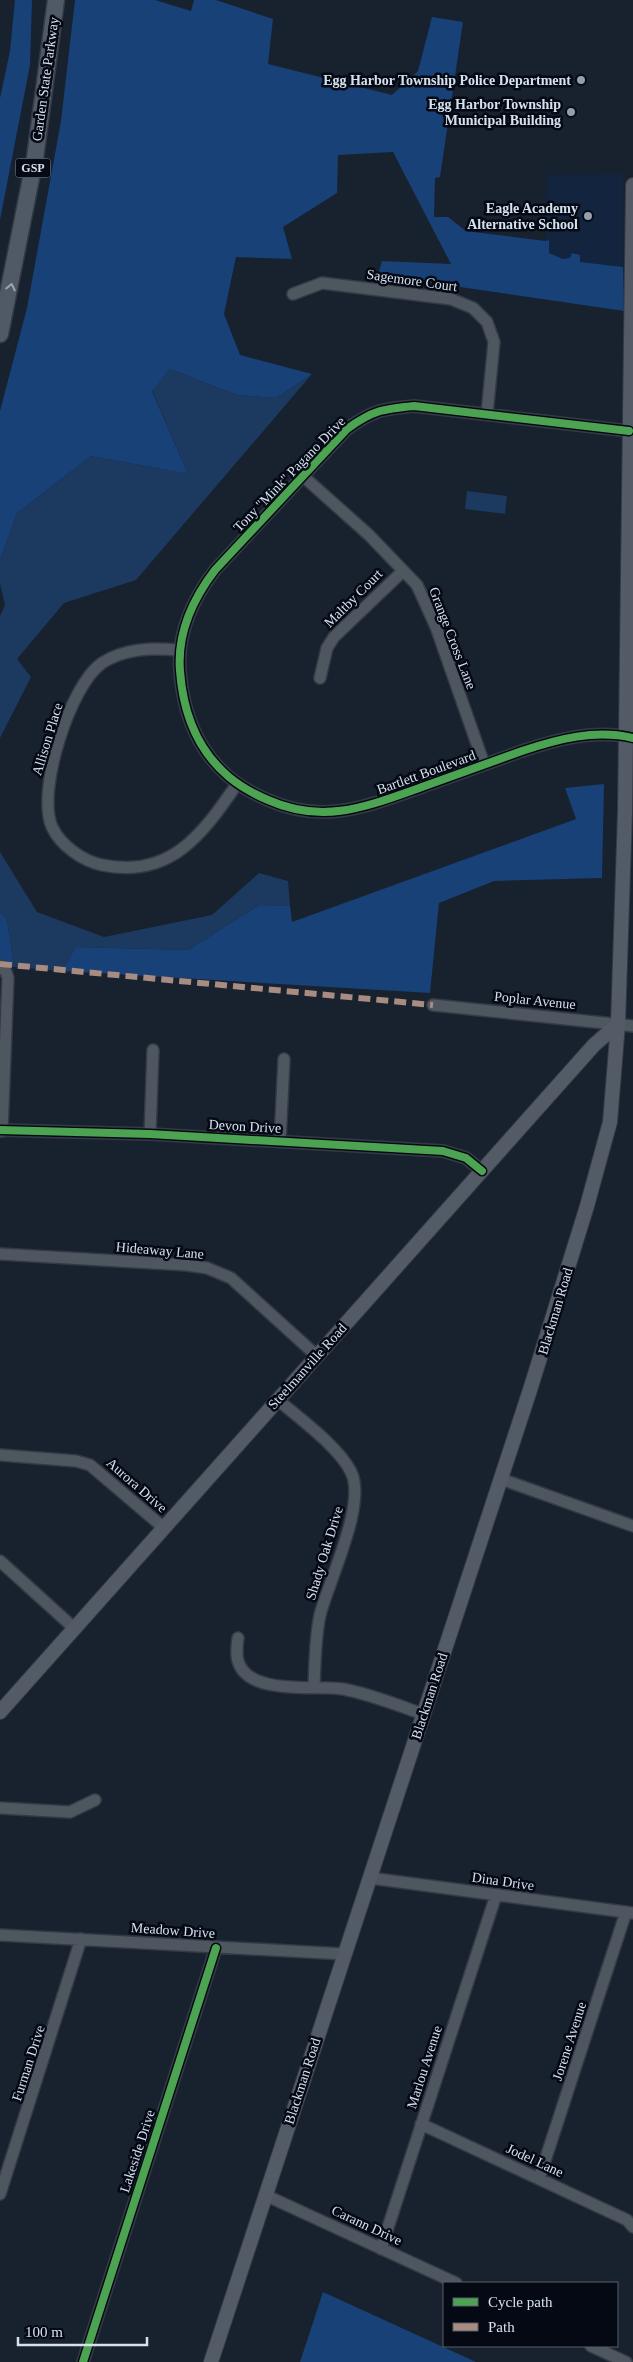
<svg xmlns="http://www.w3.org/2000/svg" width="633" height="2362" font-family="'Times New Roman',serif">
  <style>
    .built { fill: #12243e }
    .green { fill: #1c3960 }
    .forest { fill: #184177 }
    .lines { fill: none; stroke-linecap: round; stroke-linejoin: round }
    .minor-casing { stroke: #343a45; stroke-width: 14 }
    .major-casing { stroke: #343a45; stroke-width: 16 }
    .highway-casing { stroke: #343a45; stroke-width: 19 }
    .minor { stroke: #4e565f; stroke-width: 11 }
    .major { stroke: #535b66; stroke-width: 14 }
    .highway { stroke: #505a67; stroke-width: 16 }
    .quiet { stroke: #a88b81; stroke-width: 6; stroke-dasharray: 12 6; stroke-linecap: butt }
    .cycleway-casing { stroke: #040913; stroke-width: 11 }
    .cycleway { stroke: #4ca352; stroke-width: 8 }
    .oneway { stroke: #9aa4b2 }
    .poi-dot { fill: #949eac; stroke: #040913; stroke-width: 2 }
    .labels { text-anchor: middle; stroke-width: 5; stroke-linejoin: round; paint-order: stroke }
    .shield { fill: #040913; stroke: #97a0ae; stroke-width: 1 }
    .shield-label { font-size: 12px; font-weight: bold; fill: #d6e1f0 }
    .street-label { font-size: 14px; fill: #d6e1f0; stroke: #040913 }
    .poi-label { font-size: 14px; font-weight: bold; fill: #d6e1f0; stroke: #040913; text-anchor: end }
  </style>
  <rect width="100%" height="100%" fill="#18212e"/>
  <!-- built -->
  <path class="built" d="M623 174V264L625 276 545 275 547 175Z"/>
  <!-- green -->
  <path class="green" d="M170 369 237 395 276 398 312 374 136 580 64 603 17 659 31 677 0 738V616L5 605 0 584V560L17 513 91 456 188 474 152 390Z
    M467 491 507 496 505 514 465 509Z
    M0 852 37 912 104 937 212 915 259 873 288 881 290 906 259 905 188 950 76 947 62 971 14 967 7 919 0 913Z"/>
  <!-- forest -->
  <path class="forest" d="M15 0H32L30 65 0 220V98L10 51Z
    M75 0H155L191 11 194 0H216L273 19 268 64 392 95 418 71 432 17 463 22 440 177 435 178 434 217H448L466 231 545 241 549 240V253L563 259 570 258 572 253 580 255V262L623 267 624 311 378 275 382 261 451 264 393 152 338 155 337 193 283 227 292 259 236 257 224 314 240 355 312 374 276 398 237 395 170 369 152 391 188 474 91 456 17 513 0 560V411L27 308 61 121Z
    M604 784 602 878 494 881 439 903 430 993 62 971 76 947 188 950 259 905 290 906 292 922 576 819 565 788Z
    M0 913 7 919 14 967 0 965Z
    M323 2292 476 2362H300Z"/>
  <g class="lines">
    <!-- minor casing -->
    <g class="minor-casing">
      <path id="minor" d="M293 294 322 283 451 299 473 308 487 322 494 342 487 414
        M629 431 414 406C383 409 373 410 347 429L215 570C192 600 177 633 180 671 183 712 197 750 229 777 241 787 254 794 268 800 324 825 368 806 422 787 455 775 488 763 522 751 558 739 595 729 633 738
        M304 477 369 535 417 585 436 627 484 764
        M178 650C152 648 125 648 102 663 70 685 36 792 52 827 61 846 83 861 102 865 170 879 202 835 237 784
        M320 678 327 648 334 637 403 571
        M0 966 6 972 8 978 2 1131
        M433 1005 633 1026
        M0 1130 150 1134 443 1151 466 1158 482 1171
        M150 1134 153 1050
        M280 1141 284 1059
        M0 1254 187 1265 207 1268 231 1278 317 1356
        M278 1400C299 1418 339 1447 351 1472 367 1503 329 1580 320 1615 315 1638 315 1663 314 1687
        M0 1455 76 1461 90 1465 164 1528
        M501 1479 633 1526
        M0 1561 74 1628
        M238 1638C237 1645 236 1654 238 1661 248 1696 315 1685 343 1689 370 1694 397 1705 423 1714
        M0 1808 70 1812 95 1800
        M370 1878 633 1913
        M0 1935 344 1954
        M421 2124 627 2220 633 2227
        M539 2179 626 1912
        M0 2194 81 1939
        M265 2195 456 2283
        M381 2249 496 1895
        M591 2346 626 2362
        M83 2362 216 1948"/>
    </g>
    <!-- major casing -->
    <g class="major-casing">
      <path id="major" d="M0 1712 594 1045 618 1024
        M211 2362 530 1390 587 1206 610 1122 618 1024 625 811 633 185"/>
    </g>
    <!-- highway casing -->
    <g class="highway-casing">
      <path id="highway" d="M0 334 35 158 56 0"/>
    </g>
    <!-- minor -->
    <use href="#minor" class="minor"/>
    <!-- major -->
    <use href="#major" class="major"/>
    <!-- highway -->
    <use href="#highway" class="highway"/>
    <!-- quiet -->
    <path class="quiet" d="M0 964 433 1005"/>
    <!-- cycleway casing -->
    <g class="cycleway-casing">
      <path id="cycleway" d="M629 431 414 406C383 409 373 410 347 429L215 570C192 600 177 633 180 671 183 712 197 750 229 777 241 787 254 794 268 800 324 825 368 806 422 787 455 775 488 763 522 751 558 739 595 729 633 738
        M0 1130 150 1134 443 1151 466 1158 482 1171
        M83 2362 216 1948"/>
    </g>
    <!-- cycleway -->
    <use href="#cycleway" class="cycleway"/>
  </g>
  <!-- one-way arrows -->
  <defs><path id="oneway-chevron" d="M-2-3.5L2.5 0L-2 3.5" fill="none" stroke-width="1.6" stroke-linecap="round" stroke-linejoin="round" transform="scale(1.25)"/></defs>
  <use class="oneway" href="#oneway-chevron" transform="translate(11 287) rotate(-78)"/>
  <!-- markers -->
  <g class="poi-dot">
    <circle cx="581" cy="80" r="5"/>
    <circle cx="571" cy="112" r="5"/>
    <circle cx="588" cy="216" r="5"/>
  </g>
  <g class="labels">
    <!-- shield labels -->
    <rect class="shield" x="15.5" y="158.5" width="35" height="19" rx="4"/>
    <g class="shield-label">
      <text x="33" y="172">GSP</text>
    </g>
    <!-- street labels -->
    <g class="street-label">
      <text transform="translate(45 79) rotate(-82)" y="5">Garden State Parkway</text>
      <text transform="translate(412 280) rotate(8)" y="5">Sagemore Court</text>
      <text transform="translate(289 474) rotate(-46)" y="5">Tony "Mink" Pagano Drive</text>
      <text transform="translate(353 598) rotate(-45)" y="5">Maltby Court</text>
      <text transform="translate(453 638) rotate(69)" y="5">Grange Cross Lane</text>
      <text transform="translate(47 739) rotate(-73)" y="5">Allison Place</text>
      <text transform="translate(426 772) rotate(-20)" y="5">Bartlett Boulevard</text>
      <text transform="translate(535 1000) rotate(6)" y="5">Poplar Avenue</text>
      <text transform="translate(245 1126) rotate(3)" y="5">Devon Drive</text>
      <text transform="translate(160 1250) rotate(5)" y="5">Hideaway Lane</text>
      <text transform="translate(555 1311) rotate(-73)" y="5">Blackman Road</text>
      <text transform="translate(307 1366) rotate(-48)" y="5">Steelmanville Road</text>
      <text transform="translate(137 1485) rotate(41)" y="5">Aurora Drive</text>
      <text transform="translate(324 1553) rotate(-73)" y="5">Shady Oak Drive</text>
      <text transform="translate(429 1696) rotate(-72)" y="5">Blackman Road</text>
      <text transform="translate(503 1881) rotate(8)" y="5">Dina Drive</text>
      <text transform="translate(173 1930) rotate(4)" y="5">Meadow Drive</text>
      <text transform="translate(569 2041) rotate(-72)" y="5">Jorene Avenue</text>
      <text transform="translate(28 2063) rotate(-72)" y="5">Furman Drive</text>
      <text transform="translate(424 2067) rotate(-72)" y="5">Marlou Avenue</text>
      <text transform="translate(302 2081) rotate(-72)" y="5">Blackman Road</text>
      <text transform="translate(137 2151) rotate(-72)" y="5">Lakeside Drive</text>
      <text transform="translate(535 2160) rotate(25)" y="5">Jodel Lane</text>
      <text transform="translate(367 2225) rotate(25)" y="5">Carann Drive</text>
    </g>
    <!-- poi labels -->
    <g class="poi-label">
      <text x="571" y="85">Egg Harbor Township Police Department</text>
      <text x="561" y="109">Egg Harbor Township<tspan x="561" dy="16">Municipal Building</tspan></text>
      <text x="578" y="213">Eagle Academy<tspan x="578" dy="16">Alternative School</tspan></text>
    </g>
  </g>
  <!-- legend -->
  <rect x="443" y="2282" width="175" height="65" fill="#040913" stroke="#585f6b"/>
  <rect x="453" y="2298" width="25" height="8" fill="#4ca352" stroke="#585f6b"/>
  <text x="488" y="2307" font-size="15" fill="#d6e1f0">Cycle path</text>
  <rect x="453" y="2323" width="25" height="8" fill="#a88b81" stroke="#585f6b"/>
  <text x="488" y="2332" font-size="15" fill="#d6e1f0">Path</text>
  <!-- scale -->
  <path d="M18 2337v8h129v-8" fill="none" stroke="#d6e1f0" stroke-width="2.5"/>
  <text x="25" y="2337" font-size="15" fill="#d6e1f0" stroke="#040913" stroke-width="4" paint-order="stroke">100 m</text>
</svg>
